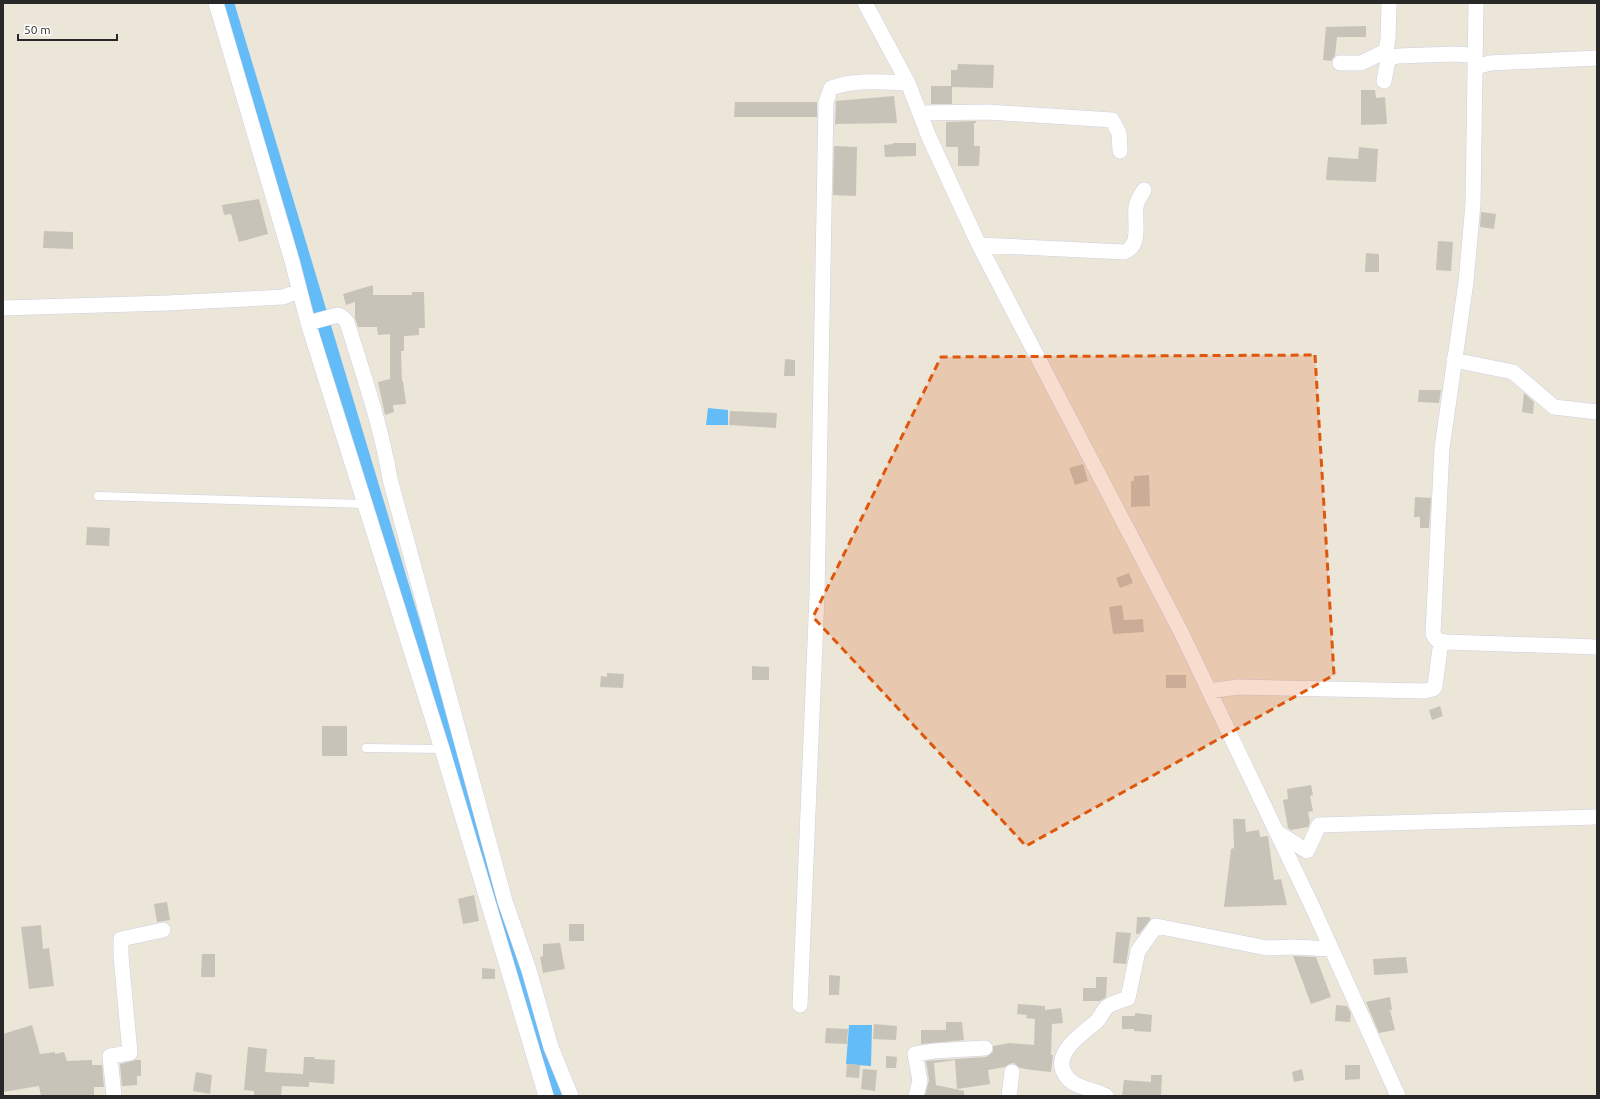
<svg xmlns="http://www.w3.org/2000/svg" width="1600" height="1099" font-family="Ubuntu,sans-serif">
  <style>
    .water { fill: #63bcf7 }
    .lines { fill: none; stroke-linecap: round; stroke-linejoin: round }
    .canal { stroke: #63bcf7; stroke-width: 14 }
    .building { fill: #c7c3b9 }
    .lane-casing { stroke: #cecfe3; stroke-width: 9 }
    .street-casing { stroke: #cecfe3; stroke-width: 16 }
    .lane { stroke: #fff; stroke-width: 8 }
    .street { stroke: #fff; stroke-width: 15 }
    .marked { fill: #de570d; fill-opacity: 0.2; stroke: #de570d; stroke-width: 3; stroke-dasharray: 8 5; stroke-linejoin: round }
  </style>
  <rect width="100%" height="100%" fill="#ece6d9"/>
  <!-- water -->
  <path class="water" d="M708 408 728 410V425H706Z
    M849 1025H872L871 1066 846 1064Z"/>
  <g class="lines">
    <!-- canal -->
    <path class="canal" d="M227 3 555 1096"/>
  </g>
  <!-- building -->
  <path class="building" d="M1366 26V37H1337L1335 55 1331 61 1323 60 1326 27Z
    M958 64 994 65 993 88 952 87V104H931V86H951V70H957Z
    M1361 90H1375L1376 98 1385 97 1387 124 1361 125Z
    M894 96 897 123 836 124 835 126 836 101Z
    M735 102H817V117H734Z
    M976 121V123H974V146H980L979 166H958V147H946V122Z
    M893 143H916V156L885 157 884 145 893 144Z
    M834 146 857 147 856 196 833 195Z
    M1359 147 1378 149 1376 182 1326 180 1328 157 1358 159Z
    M259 199 268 234 239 242 231 214 224 215 222 205Z
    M1481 212 1496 214 1494 229 1480 227Z
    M44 231 73 232V249L43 248Z
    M1438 241 1453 242 1451 271 1436 270Z
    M1366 253 1379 254V272H1365Z
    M373 285V295H412V292H424L425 328H419V335L404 336V351H401L402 381H403L406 404 393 405 394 412 385 415 378 382 390 379V334L378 335 377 327H358L355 318V302L346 305 343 294Z
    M785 359 795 360V376H784Z
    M1419 390H1441L1439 403 1418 402Z
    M1524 393 1534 402 1533 414 1522 412Z
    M730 411 777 413 776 428 729 425Z
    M1083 464 1088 481 1075 485 1069 468Z
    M1149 475 1150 506 1131 507V481H1134V476Z
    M1415 497 1431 498 1429 528H1420V517H1414Z
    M87 527 110 528 109 546 86 545Z
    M1129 573 1133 583 1120 588 1116 578Z
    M1122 605 1124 620 1143 619 1144 632 1113 634 1109 607Z
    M752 666 769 667V680H752Z
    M607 673 624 674 623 688 600 687 601 676 607 677Z
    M1166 675H1186V688H1166Z
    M1440 706 1443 716 1432 720 1429 710Z
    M322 726H347V756H322Z
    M1311 785 1313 795 1310 796 1313 811 1308 812 1310 822 1308 827 1291 830 1288 828 1283 800 1288 799 1287 789Z
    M1233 819H1245L1246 832 1259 830 1260 837 1268 836 1274 880 1281 879 1287 905 1224 907 1231 849 1234 848Z
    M474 895 479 921 463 924 458 899Z
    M167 902 170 920 157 922 154 904Z
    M1137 917H1150V920L1139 934H1136Z
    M569 924H584V941H569Z
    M41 925 43 949 49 948 54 986 29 989 21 927Z
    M1116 932 1131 933 1126 964 1113 963Z
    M560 943 565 969 543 973 540 957 543 956V944Z
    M202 954H215V977H201Z
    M1293 956 1316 957 1331 997 1311 1004Z
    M1406 957 1408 973 1374 975 1373 959Z
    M482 968 495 969V979H482Z
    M829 975 840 976 839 995H829Z
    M1096 977H1107L1106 997 1100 1001H1083V988H1096Z
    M1390 997 1392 1010H1390L1395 1030 1379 1033 1366 1002Z
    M1018 1004 1045 1006V1010L1061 1008 1063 1023 1052 1024 1051 1055H1053L1051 1072 1032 1070 1020 1068 1014 1063 1009 1064 1005 1067 988 1070 990 1084 957 1089 955 1060 934 1063 936 1085 964 1091V1096H925L929 1080 926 1061 986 1057 993 1052V1046L1010 1043 1034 1045 1035 1019 1026 1018 1027 1015 1017 1014Z
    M1336 1005 1347 1006 1351 1013 1350 1022 1335 1021Z
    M1135 1013 1152 1015 1151 1032 1134 1031V1029H1122V1016H1135Z
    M946 1022H962L964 1040 921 1044V1030H946Z
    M874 1024 897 1026 896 1040 873 1039Z
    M32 1025 40 1054 55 1052V1054L64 1052 67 1061 92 1060V1065H102L104 1087H94V1096H41L39 1086 3 1092V1034Z
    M826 1028 848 1029 847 1044 825 1043Z
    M248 1047 267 1049 265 1072 303 1074 304 1057H315L314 1059 335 1060 334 1084 309 1082V1087L282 1086 281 1096H254V1091L244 1090Z
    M886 1056 897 1057 896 1068H886Z
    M136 1060H141V1076H137V1085L122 1086 120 1064Z
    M847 1064 860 1065 859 1078 846 1077Z
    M1345 1065H1360V1079L1345 1080Z
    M863 1069 877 1070 875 1091 861 1089Z
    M1302 1069 1304 1080 1294 1082 1292 1072Z
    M196 1072 212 1075 210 1094 193 1091Z
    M1151 1075H1162L1161 1096H1122L1124 1080 1151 1082Z"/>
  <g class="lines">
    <!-- lane casing -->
    <g class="lane-casing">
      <path id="lane" d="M98 496 365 504
        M366 748 442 749"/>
    </g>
    <!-- street casing -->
    <g class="street-casing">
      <path id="street" d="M216 3 292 261 308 323 442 749 546 1096
        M865 3 908 83 929 137 979 245 1181 632 1312 906 1398 1096
        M1476 3 1473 204 1466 282 1442 448 1433 634 1437 640 1446 642 1597 647
        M1340 63H1361L1386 51 1388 39 1389 3
        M1476 67 1490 63 1597 58
        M1384 81 1387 65 1390 58 1398 56 1455 54 1470 55 1475 59
        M920 113 988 112 1112 120 1119 133 1120 151
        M979 245 1124 252C1142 245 1134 223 1136 207 1137 200 1141 195 1144 190
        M3 308 167 303 283 297 299 291
        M308 323 338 315 341 316 347 322C363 374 381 425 390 479L505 901 529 970 551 1047 571 1096
        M1454 360 1513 372 1554 407 1597 412
        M1209 691 1238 687 1425 691 1433 689 1435 686 1441 641
        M1277 832 1307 851 1319 825 1597 817
        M800 1005 817 595 826 102 831 88C855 79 882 82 908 83
        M114 1096 110 1056 130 1053 121 956V939L163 930
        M916 1096 920 1081 915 1054 934 1051 985 1048
        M1009 1096 1012 1072
        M1106 1096C1094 1089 1074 1088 1066 1076 1050 1053 1083 1034 1097 1021 1101 1017 1102 1012 1106 1008 1110 1003 1122 1001 1128 998L1138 951 1156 926 1267 948 1293 947 1331 949"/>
    </g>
    <!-- lane -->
    <use href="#lane" class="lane"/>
    <!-- street -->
    <use href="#street" class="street"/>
  </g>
  <!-- marked area -->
  <path class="marked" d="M1315 355 1334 675 1026 846 813 617 941 357Z"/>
  <!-- border -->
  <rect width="1600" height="1099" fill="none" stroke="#282828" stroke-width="8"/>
  <!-- scale -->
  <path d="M18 34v6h99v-6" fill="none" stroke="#282828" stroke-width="2"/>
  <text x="24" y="34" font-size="12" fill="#282828" stroke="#ffffff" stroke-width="3" paint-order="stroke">50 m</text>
</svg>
